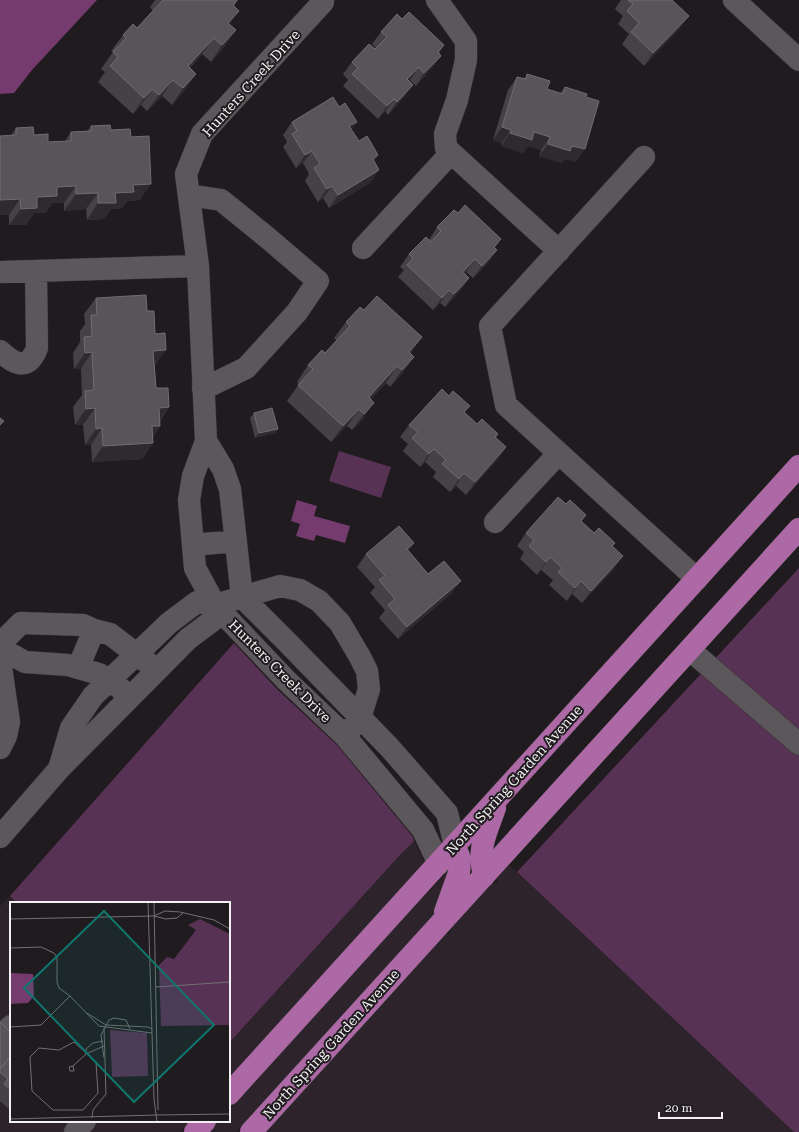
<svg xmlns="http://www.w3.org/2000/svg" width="799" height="1132" font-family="'Roboto Serif',serif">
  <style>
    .built { fill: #2d242b }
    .green { fill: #583255 }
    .water { fill: #753b6f }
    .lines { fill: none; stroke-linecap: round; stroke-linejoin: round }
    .minor-casing { stroke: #383537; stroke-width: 23 }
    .highway-casing { stroke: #383537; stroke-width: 23 }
    .minor { stroke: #5b575b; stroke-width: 22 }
    .highway { stroke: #ad69a6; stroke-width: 22 }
    .wall { fill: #454145 }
    .shaded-wall { fill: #2e2a2e }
    .building { fill: #585458; stroke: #706c70 }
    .labels { text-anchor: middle; stroke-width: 4; stroke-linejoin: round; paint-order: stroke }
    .street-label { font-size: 14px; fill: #f2f0f2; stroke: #1f1b1e }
    .inset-road { fill: none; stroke: #737073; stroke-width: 1 }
    .view { fill: #0f766e; fill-opacity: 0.15; stroke: #0f766e; stroke-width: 2 }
    .inset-edge { fill: none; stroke: #f2f0f2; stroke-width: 2 }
  </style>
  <rect width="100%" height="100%" fill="#1f1b1e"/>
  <!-- built -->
  <path class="built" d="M414 841 425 863 229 1078V1043L400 855Z
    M509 865 794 1132H265L446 934H449L453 926 490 885 498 882 497 878Z
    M448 871 433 916 236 1132H209L219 1121H229V1110L399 923Z
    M10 896 17 903H11V1121H190L180 1132H0V906Z"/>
  <!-- green -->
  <path class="green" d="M339 451 391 467 381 498 329 481Z
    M799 568V1132H794L517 872Z
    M234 643 277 689 337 745 413 837 414 841 400 855 229 1043V903H17L10 896Z"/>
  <!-- water -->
  <path class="water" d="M0 0H97L32 70 14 93 0 94Z
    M297 500 317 506 314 516 350 526 345 543 316 535 314 541 296 536 300 524 291 521Z"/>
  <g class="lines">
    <!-- minor casing -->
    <g class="minor-casing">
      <path id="minor" d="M437 0 466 41V60L457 100 445 134 446 148 559 251
        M734 0 799 60
        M644 157 490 326 506 405 697 579
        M189 195 221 200 269 239 318 281 297 312 246 368 203 389
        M363 248 451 153
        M198 266 206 441 193 476 189 500 195 568 215 605 286 680 345 736 394 795 423 830 439 864
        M0 272 198 266 186 174 202 134 323 2V0
        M0 351C14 364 28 372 37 348L36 271
        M206 441 223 469 230 489 242 597 287 642 389 747 447 813 455 846
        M495 522 559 453
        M193 545 236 541
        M0 644 21 623 83 625 94 630 110 634 148 663
        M0 648 25 662 68 665 99 674 110 680 121 689
        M690 650 799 744
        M0 660 9 722 6 736 0 748
        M78 668 94 630
        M59 769 71 728 93 696 169 623 197 602 215 605 280 586 300 590 319 601 340 623 360 657 367 671 369 689 360 718 345 736
        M0 837 59 769 188 639 212 621 215 605
        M0 1037 11 1026
        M75 1132 85 1121"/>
    </g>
    <!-- highway casing -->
    <g class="highway-casing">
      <path id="highway" d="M484 876C477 848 486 834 495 808
        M445 912 459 873 460 859 455 846
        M229 1094 799 466
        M195 1132 205 1121
        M251 1132 799 529"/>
    </g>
    <!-- minor -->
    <use href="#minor" class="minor"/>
    <!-- highway -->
    <use href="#highway" class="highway"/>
  </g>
  <!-- wall -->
  <path class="wall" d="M155 0H238L234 6 225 46 211 62 202 54 190 68 185 90 172 105 162 96 147 111 141 105 133 114 98 82 105 72 101 69 113 52 111 51 123 35 137 28 153 11 150 7Z
    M621 0H672L680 28 644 66 622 44 629 34 618 24 623 16 615 9Z
    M402 19 444 45 439 53 441 56 432 68 416 86 410 80 404 97 388 115 385 111 378 119 343 86 348 80 343 74 352 62 376 48 372 44 381 32Z
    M527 74 547 89 560 93 565 87 586 97 576 162 565 159 562 163 539 156 541 150 528 146 523 153 501 146 502 143 493 140 508 90 517 77 524 79Z
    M292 122 351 129 359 141 378 155 374 161 371 182 329 208 323 198 318 202 305 181 309 174 303 163 296 168 283 147 287 142 283 135Z
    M91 126 111 130 131 137 140 200 127 201 122 208 111 209 104 219 87 220 86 209 64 211V203H52L46 213H34L26 225H9V215L11 135 16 128 34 135 48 142 65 141 71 132 87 131Z
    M458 213 501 239 495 247 488 263 473 278 466 272 464 273 469 278 460 291 445 307 440 303 433 310 398 277 404 270 400 267 409 254 429 240 437 227Z
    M96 298 147 311 155 366 156 388 169 407 160 421V426L153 437V443L142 459 92 462 91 445H85L83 425H75L73 407 82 395 81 369H74L73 353 80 342V331L85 324 84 314Z
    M346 322 411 354 403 373 390 387 386 383 371 399 363 419 352 430 347 426 331 442 287 401 299 384 297 382 308 365 325 353 337 341 334 338Z
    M254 413 278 429 275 433 255 438 250 418Z
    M465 413 477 424 498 434 496 438 506 447 497 460 466 495 456 486 450 492 433 477 436 472 425 462 420 467 403 451 408 444 400 437 409 425Z
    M566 504 586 515 581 521 594 533 615 543 612 547 614 569 582 603 572 594 567 601 549 585 553 580 541 570 537 575 520 559 524 552 517 546 526 533Z
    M408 551 428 574 452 593 398 639 379 618 385 610 370 593 375 587 357 567 366 554Z
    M0 1022 11 1033V1108L10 1110 0 1101Z"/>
  <!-- shaded-wall -->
  <path class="shaded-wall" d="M239 11 228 27V23Z
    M689 16 680 28 644 66 653 53Z
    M236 30 225 46 211 62 222 45Z
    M214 38 202 54 176 82 188 66Z
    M441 56 432 68 416 86 424 73Z
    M419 67 410 80 398 92 407 79Z
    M196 74 185 90 172 105 183 88Z
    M173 80 162 96 147 111 159 95Z
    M413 85 404 97 388 115 397 102Z
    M152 89 141 105 133 114 144 98Z
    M394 99 385 111 378 119 387 106Z
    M357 122 348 135 349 126Z
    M502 127 511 130 502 143 493 140Z
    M534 132 550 137 541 150 528 146 523 153 501 146 510 133Z
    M548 144 572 146 585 149 576 162 565 159 562 163 539 156Z
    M312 151 303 163 296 168 305 155Z
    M378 155 369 168 373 159Z
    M379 170 371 182 329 208 338 195Z
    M151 184 140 200 127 201 122 208 111 209 104 219 87 220 98 203 115 193 133 185Z
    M76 186 64 203H52L46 213H34L26 225H9L21 209 37 197 57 187Z
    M332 186 323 198 318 202 327 189Z
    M98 193 86 209 64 211 76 194Z
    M20 199 9 215H0V200Z
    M497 250 488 263 473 278 482 266Z
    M475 259 466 272 454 284 463 272Z
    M469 278 460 291 445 307 454 294Z
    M449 290 440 303 433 310 442 298Z
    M422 337 411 354 398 368 409 352Z
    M166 350 155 366 142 367 153 351Z
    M92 352 81 369H74L85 353Z
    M414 357 403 373 390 387 402 370Z
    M397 366 386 383 360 410 369 397Z
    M374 403 363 419 352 430 364 414Z
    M169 407 157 424 159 408Z
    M95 408 83 425H75L86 409Z
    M359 409 347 426 331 442 343 426Z
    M152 426H160L149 442Z
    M102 428 91 445H85L96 429Z
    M278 429 275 433 255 438 259 433Z
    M153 443 142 459 92 462 103 446Z
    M506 447 497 460 466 495 475 482Z
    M434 449 425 462 420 467 429 454Z
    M464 473 456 486 450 492 459 479Z
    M414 543 405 556 407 549Z
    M623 556 614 569 582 603 591 591Z
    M550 557 541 570 537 575 546 562Z
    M461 581 452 593 398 639 407 627Z
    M581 581 572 594 567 601 575 588Z"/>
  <!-- building -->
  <path class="building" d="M163 0H237L233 5 239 11 228 23 236 30 222 45 214 38 188 66 196 74 183 88 173 80 159 95 152 89 144 98 110 66 118 57 113 52 126 38 123 35 133 24 137 28Z
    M628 0H672L689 16 653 53 631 32 639 23 627 11 633 4Z
    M409 12 444 45 438 52 441 56 424 73 419 67 407 79 413 85 397 102 394 99 387 106 352 74 358 68 352 62 369 44 375 49 387 37 381 32 397 14 402 19Z
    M527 74 550 81 547 89 563 94 565 87 587 94 586 97 599 101 585 149 572 146 570 151 548 144 550 137 534 132 532 140 510 133 511 130 502 127 517 77 526 79Z
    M333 97 339 107 345 103 357 122 349 126 359 141 367 136 378 155 373 159 379 170 338 195 332 186 327 189 314 168 320 164 312 151 305 155 292 134 297 131 292 122Z
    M110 125 111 130 130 129 131 137 149 136 151 184 133 185 134 192 115 193 116 203H98V193L76 194V186L57 187V196L37 197V208L21 209 20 199 0 200V136L16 135V128L33 127 34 135 48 134V142L71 141V132L92 131 91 126Z
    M465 205 501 239 494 247 497 250 482 266 475 259 463 272 469 278 454 294 449 290 442 298 407 265 413 258 409 254 426 237 431 242 441 231 437 227 454 210 458 213Z
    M146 295 147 311H154L155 334 165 333 166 350 153 351 156 388H168L169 407 159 408 160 426H152L153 443 103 446 102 428 96 429 95 408 86 409 85 391 94 390 92 352 85 353 84 337 92 336 91 315H97L96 298Z
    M377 296 422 337 409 352 414 357 402 370 397 366 369 397 374 403 364 414 359 409 343 426 298 385 313 369 308 365 322 350 325 353 350 326 346 322 360 307 364 310Z
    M442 389 449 396 453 391 470 406 464 412 477 424 482 419 498 434 495 437 506 447 475 482 464 473 459 479 442 464 446 460 434 449 429 454 412 438 418 432 409 425Z
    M272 408 278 429 259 433 254 413Z
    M0 418 4 421 0 425Z
    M558 497 566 504 570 500 586 515 581 521 594 533 599 528 615 543 612 546 623 556 591 591 581 581 575 588 558 572 562 568 550 557 546 562 529 546 534 540 526 533Z
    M399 526 414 543 407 549 428 574 444 561 461 581 407 627 388 605 395 599 379 580 385 576 366 554Z
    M0 1022 11 1033V1056L1 1068 0 1067Z
    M11 1056V1090L4 1084 8 1079 0 1072V1069Z"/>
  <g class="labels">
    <!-- street labels -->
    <g class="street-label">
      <text transform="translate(251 83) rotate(-48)" y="5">Hunters Creek Drive</text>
      <text transform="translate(280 671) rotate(45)" y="5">Hunters Creek Drive</text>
      <text transform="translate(514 780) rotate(-48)" y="5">North Spring Garden Avenue</text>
      <text transform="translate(331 1044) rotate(-48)" y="5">North Spring Garden Avenue</text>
    </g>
  </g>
  <!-- overview -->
  <g transform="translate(10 902)">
    <rect width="220" height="220" fill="#1f1b1e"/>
    <path d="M190 17 220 32V123L151 124 149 63 157 55 164 57 186 28 178 23ZM100 128 137 131 138 174 102 175Z" fill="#583255"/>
    <path d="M0 71 23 72 24 94 18 101 0 102Z" fill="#753b6f"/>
    <path class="inset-road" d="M138 0 144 197 147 220M144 0 148 208M144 14 155 9 170 10 204 18 220 27M0 17 144 14 156 17 167 16 173 11M0 46 31 45 44 51 47 55V80L49 86 60 94 31 123 0 125M146 85 220 80M60 94 89 124 142 131M77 111 96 123 138 125 142 127M64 140 86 160 88 191 73 208H43L22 189 20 155 29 146 49 148ZM76 152V147L83 141 93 139M94 156 91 133 99 118 104 116 116 118 120 127M63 164 64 169H60L59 165 63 164 76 152 94 144M147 213 220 212M82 216 83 208 96 192 94 126M0 217 147 213"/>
    <path class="view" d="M94 9 204 123 124 200 14 86Z"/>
    <rect width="220" height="220" class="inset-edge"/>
  </g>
  <!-- scale -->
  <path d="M659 1112v6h63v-6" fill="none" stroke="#f2f0f2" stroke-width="2"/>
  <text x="665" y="1112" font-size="12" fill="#f2f0f2" stroke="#1f1b1e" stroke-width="3" paint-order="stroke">20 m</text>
</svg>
